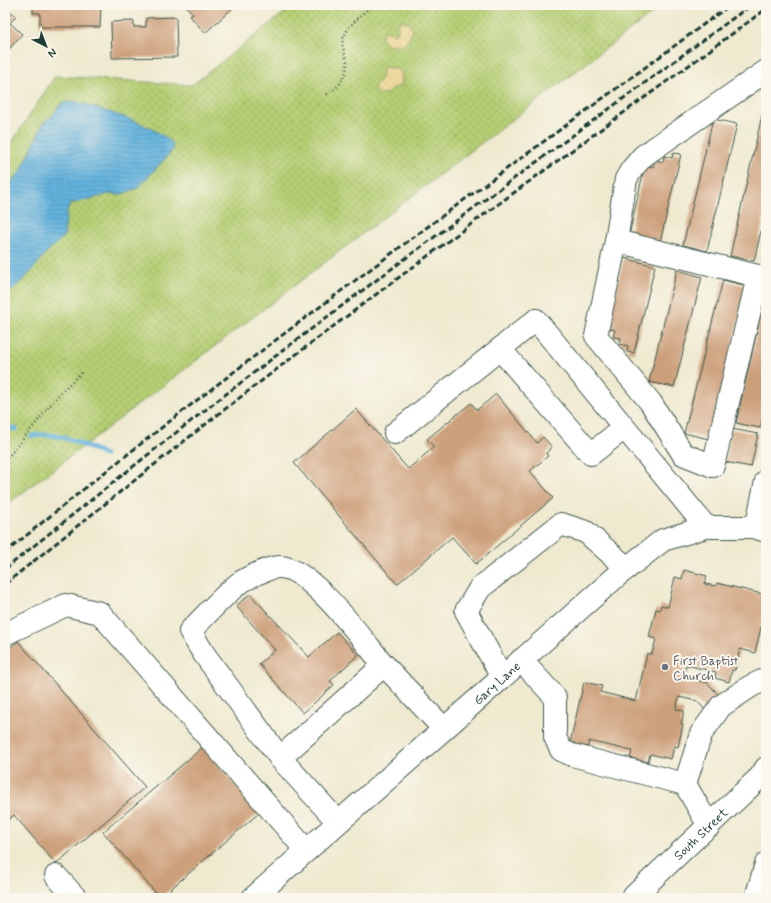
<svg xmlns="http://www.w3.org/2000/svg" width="771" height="903" font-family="Mynerve,sans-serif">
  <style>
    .grass { fill: url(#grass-dots); stroke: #6a8654 }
    .sand { fill: url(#sand-dots); stroke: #868c69 }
    .water { fill: url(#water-rules); stroke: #427889 }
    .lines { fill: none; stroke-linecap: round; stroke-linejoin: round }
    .stream { stroke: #64b3de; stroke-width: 5 }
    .building { fill: #cda07b }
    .minor-casing { stroke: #3e574b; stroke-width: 24 }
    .major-casing { stroke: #3e574b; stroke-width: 24 }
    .path { stroke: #3e574b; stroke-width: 2.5; stroke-dasharray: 1 3; stroke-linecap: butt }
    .minor { stroke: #fff; stroke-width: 22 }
    .major { stroke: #fff; stroke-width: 22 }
    .rail { stroke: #1f3d34; stroke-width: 3; stroke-dasharray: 6 3; stroke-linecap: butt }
    .worship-dot { fill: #6b7280; stroke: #fbf7ec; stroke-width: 1.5 }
    .labels { text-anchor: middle; stroke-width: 4; stroke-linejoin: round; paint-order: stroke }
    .worship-label { font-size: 13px; fill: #5b616d; stroke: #fbf7ec; text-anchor: start }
    .street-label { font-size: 13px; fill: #1f3d34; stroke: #fbf7ec }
  </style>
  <defs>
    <pattern id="grass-dots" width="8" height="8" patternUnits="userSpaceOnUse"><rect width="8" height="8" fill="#b5ce73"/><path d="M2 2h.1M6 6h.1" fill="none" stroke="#93a85f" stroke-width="1.8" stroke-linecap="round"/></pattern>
    <pattern id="sand-dots" width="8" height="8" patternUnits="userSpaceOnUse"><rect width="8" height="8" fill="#eeda9e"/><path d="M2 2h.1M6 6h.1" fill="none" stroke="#ccbc89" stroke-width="1.8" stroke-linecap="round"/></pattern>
    <pattern id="water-rules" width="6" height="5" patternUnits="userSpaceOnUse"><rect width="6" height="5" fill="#64b3de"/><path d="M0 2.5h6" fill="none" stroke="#5293b5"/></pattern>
  </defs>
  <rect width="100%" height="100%" fill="#fbf7ec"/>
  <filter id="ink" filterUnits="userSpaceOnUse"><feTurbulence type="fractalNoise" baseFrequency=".025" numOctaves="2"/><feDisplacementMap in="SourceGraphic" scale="8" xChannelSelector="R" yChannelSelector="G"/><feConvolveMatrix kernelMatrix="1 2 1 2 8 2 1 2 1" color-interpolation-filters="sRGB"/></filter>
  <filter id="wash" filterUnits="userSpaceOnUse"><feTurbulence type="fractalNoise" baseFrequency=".012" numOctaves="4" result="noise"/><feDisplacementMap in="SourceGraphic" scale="16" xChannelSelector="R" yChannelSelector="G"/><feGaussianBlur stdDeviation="0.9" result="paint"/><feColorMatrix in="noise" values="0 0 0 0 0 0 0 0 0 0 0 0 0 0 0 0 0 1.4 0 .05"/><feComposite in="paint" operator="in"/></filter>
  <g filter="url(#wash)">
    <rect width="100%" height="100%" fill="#eee9cf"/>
    <!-- grass -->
    <path class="grass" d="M294 5H663L5 506V153L55 76 192 85Z"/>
    <!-- sand -->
    <path class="sand" d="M402 20 409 23 413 31 407 42 402 45H389L381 38 383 32 386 31 395 34 397 33 398 25Z
      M385 67 400 70 402 78 401 86 392 88 387 94H378L374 89C375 84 380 81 381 77 383 72 381 71 385 67Z"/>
    <!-- water -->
    <path class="water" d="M74 101C103 111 152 122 173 144L172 151 138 188 119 195 110 194 70 204 67 211 64 236 47 252 30 273 7 295V306L5 312V189L21 171 44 122 52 116 59 106 63 103Z"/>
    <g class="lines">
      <!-- stream -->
      <path class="stream" d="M5 427 16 429
        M32 436C57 430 83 445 105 455"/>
    </g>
    <g id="blocks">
      <!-- building -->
      <path class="building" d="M33 5H101L100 27H40V13H33Z
        M188 5H236L205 33 190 16 193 14 186 6Z
        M5 7 16 16 10 23 22 34 5 54Z
        M176 17 177 57 112 58 111 22 134 21V27H146V18Z
        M765 102 766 209 754 261 730 256Z
        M713 119 737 124 707 251 683 245Z
        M673 153 681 154 660 242 629 235 645 165 653 167 655 160 663 162 664 156 672 158Z
        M624 258 655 266 634 353 627 352 628 346 620 344 621 338 613 337 615 330 607 328Z
        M677 270 702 277 674 387 649 382Z
        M723 280 747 286 709 439 684 433Z
        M765 296 766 404 760 428 736 423Z
        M496 394 537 443 543 437 552 447 546 453 548 456 530 471 553 498 476 564 452 537 397 584 294 463 356 409 408 469 434 447 427 439 471 403 477 410Z
        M732 429 758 434 751 467 725 462Z
        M684 570 707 576 705 584 716 586 717 583 766 595V606L755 653 740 649 735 670H732L729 682 715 678 716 672 686 665 683 677 708 683 721 698 706 711 697 701 679 697 676 709 684 711 681 724H683L678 747 674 746 671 759 650 754 648 762 630 758 632 751 589 741 588 747 570 743 584 682 602 686 600 692 636 701 647 654H652L656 639 649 637 656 609 660 610 661 605 668 607 675 577 682 579Z
        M250 594 309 657 337 632 358 655 330 681 334 685 303 713 259 664 275 650 236 606Z
        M18 641 145 787 56 864 14 815 5 823V652Z
        M203 747 259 813 160 898 103 832Z"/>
    </g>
  </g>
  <g filter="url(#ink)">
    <use href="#blocks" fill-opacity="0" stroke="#3e574b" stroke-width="1"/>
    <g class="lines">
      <!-- minor casing -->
      <g class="minor-casing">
        <g id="minor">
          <path d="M616 241 766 278"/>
          <path d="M758 276 713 466 683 454 651 403 596 336 616 241 626 179 632 169 643 156 766 71"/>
          <path d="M500 349 591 454 624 428"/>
          <path d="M395 433 536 320 706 527"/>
          <path d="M756 528 766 481"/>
          <path d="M5 634 66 605 100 613 306 850"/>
          <path d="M521 660 555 697V737L561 750 572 755 685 784"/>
          <path d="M502 677 466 611 480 588 561 524 586 532 627 568"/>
          <path d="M280 758 204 654 190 631C206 615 221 598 238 584 246 578 269 567 280 567 310 567 364 642 384 665"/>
          <path d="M338 822 280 758 384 665 444 729"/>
          <path d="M709 826 685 784 701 734 721 706 751 686 766 679"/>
          <path d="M56 876 76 898"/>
          <path id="s1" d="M253 898 618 575 663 540 706 527H754L766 531"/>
          <path id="s2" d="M632 898 760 777 766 768"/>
        </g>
      </g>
      <!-- major casing -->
      <g class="major-casing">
        <path id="major" d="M756 898 766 864"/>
      </g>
      <!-- path -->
      <path class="path" d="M327 94C337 90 347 76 347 64 347 56 341 48 343 40 346 26 363 14 373 5
        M5 461 62 391 82 372"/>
      <!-- minor -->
      <use href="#minor" class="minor"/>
      <!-- major -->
      <use href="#major" class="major"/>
      <!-- rail -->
      <path class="rail" d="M5 553C239 360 486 185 730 5
        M5 569C80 509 154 449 230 391 401 259 577 133 751 5
        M5 584C105 504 204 424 306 347 458 232 613 121 766 9"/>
    </g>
  </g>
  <!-- markers -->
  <circle class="worship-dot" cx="665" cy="667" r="4"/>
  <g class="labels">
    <!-- worship labels -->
    <g class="worship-label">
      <text x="673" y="665">First Baptist<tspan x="673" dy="15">Church</tspan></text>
    </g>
    <!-- street labels -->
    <g class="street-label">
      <text dy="5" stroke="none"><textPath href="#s1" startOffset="325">Gary Lane</textPath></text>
      <text dy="5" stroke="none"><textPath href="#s2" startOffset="94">South Street</textPath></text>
    </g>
  </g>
  <!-- margin -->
  <rect width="771" height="903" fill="none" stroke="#fbf7ec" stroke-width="20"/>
  <!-- north arrow -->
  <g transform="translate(46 46) rotate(138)" stroke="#fbf7ec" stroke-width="3" paint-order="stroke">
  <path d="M0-3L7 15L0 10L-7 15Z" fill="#1f3d34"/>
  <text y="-6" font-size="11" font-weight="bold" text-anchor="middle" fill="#1f3d34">N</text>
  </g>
</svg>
